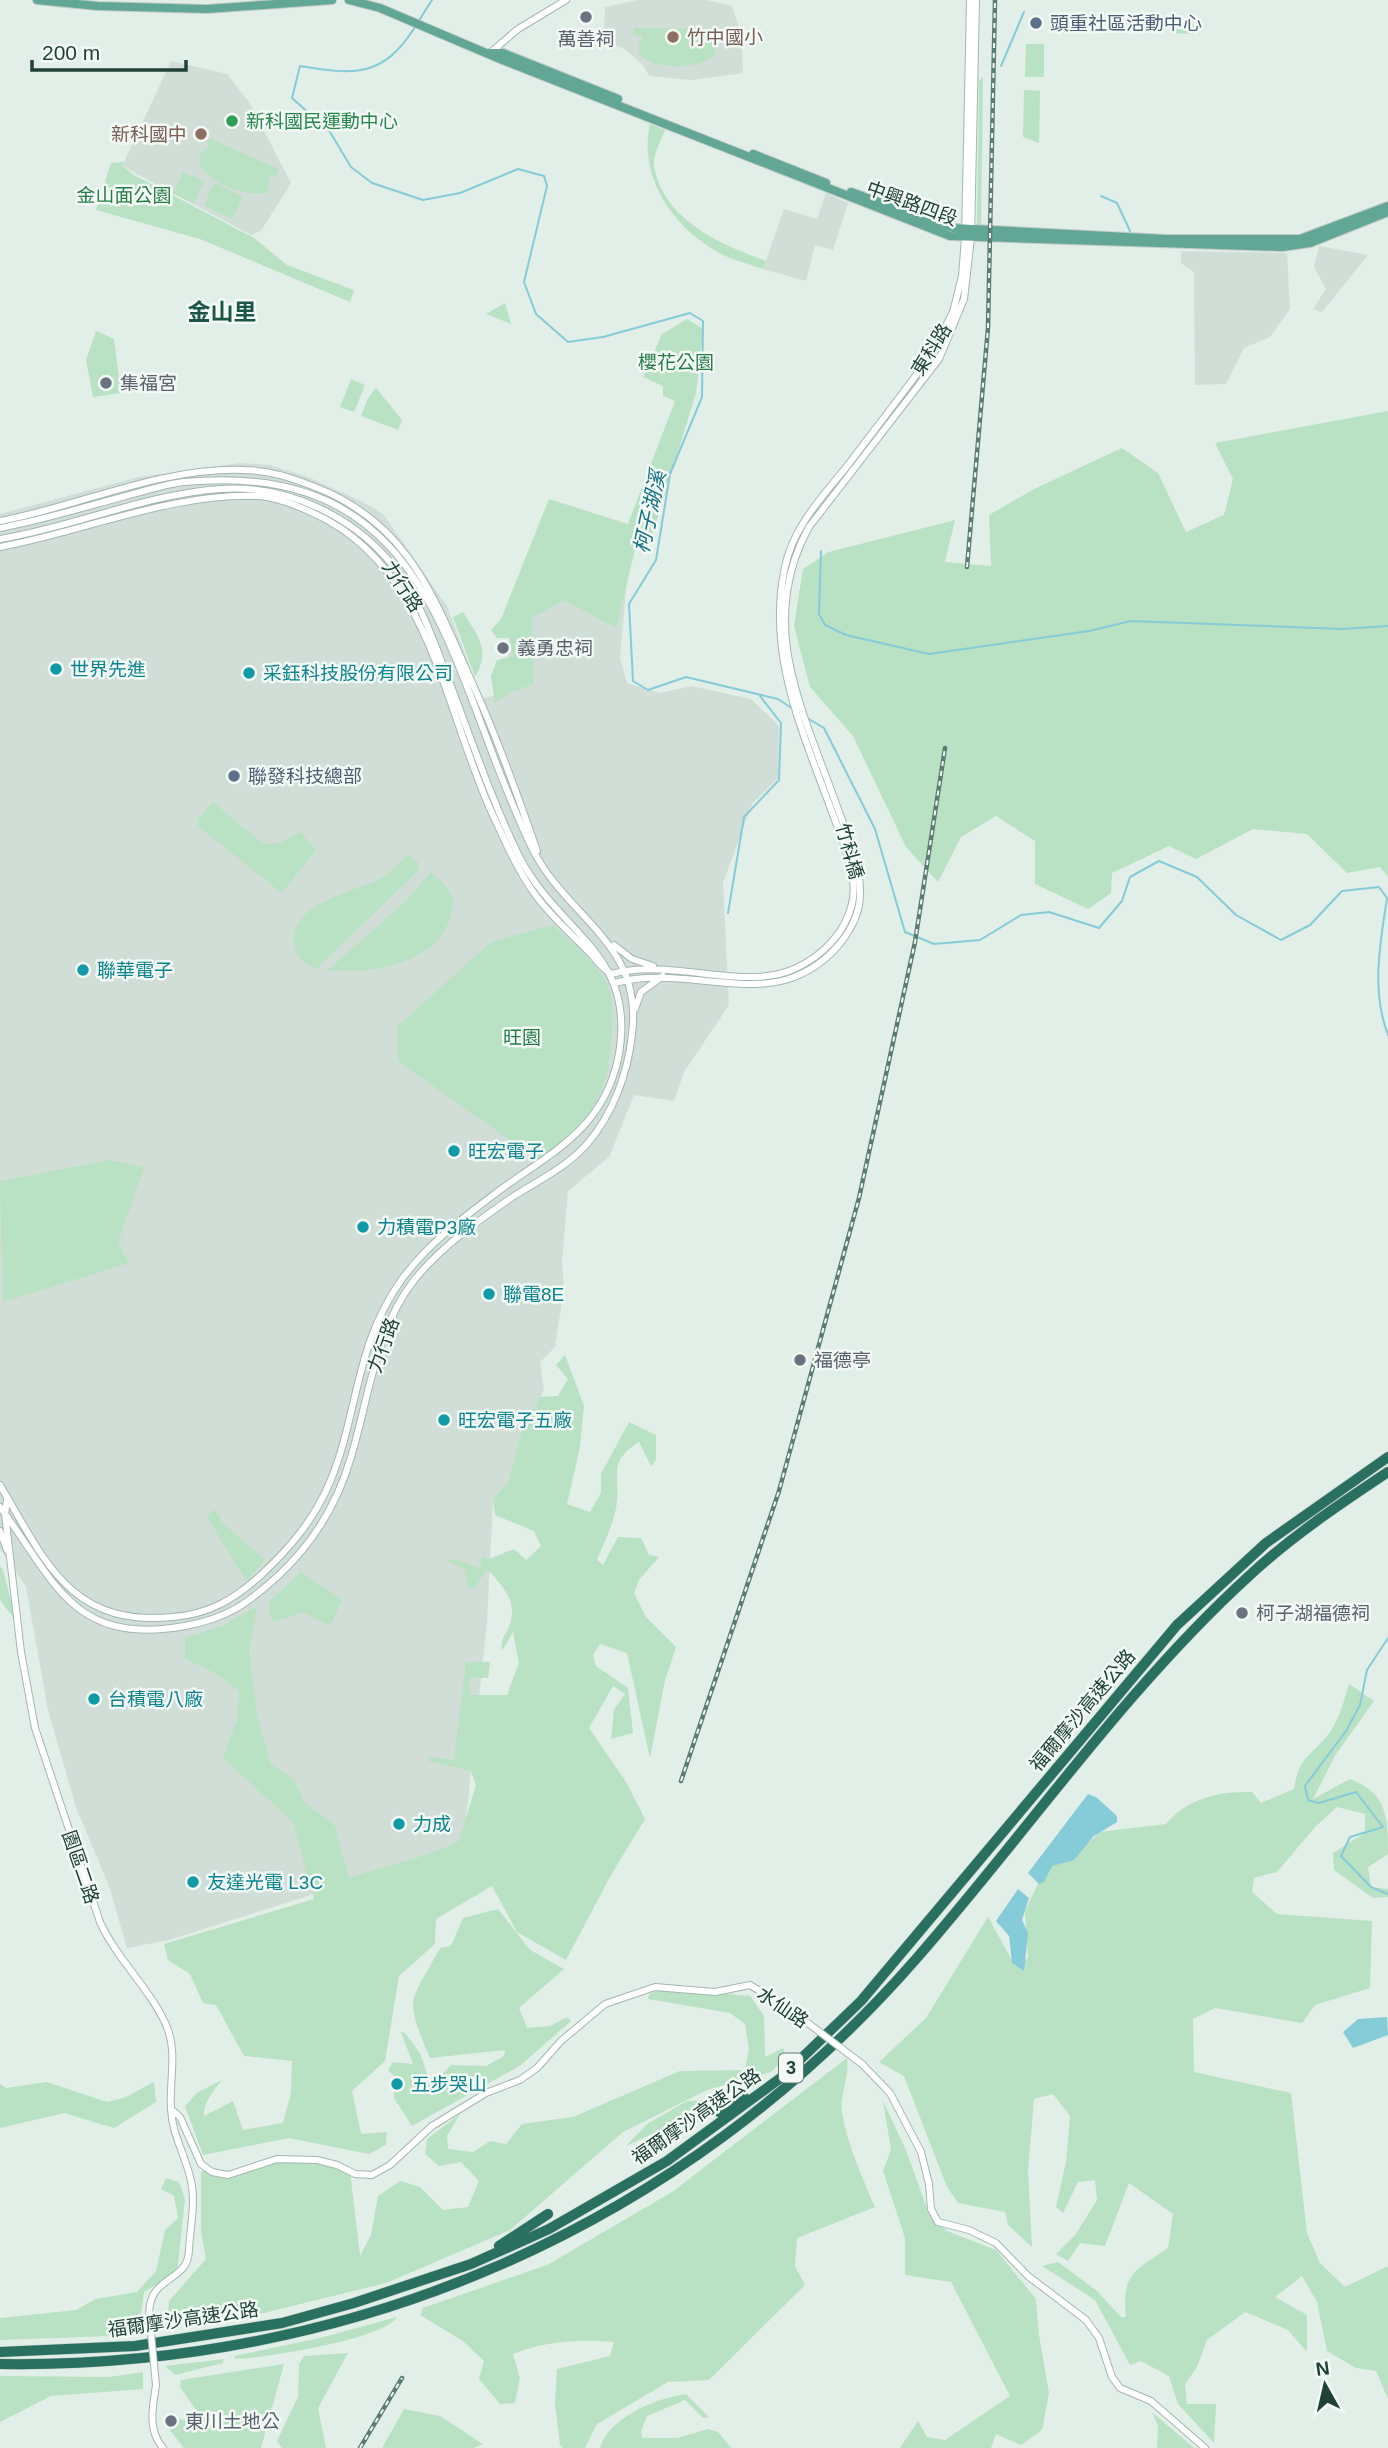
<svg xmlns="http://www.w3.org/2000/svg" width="1388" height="2448" font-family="Arial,'Noto Sans TC',sans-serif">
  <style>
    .built { fill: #d0ded7 }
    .green { fill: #b9e1c4 }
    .water { fill: #85cbd8 }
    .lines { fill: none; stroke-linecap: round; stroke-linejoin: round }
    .stream { stroke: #85cbd8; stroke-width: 2 }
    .minor-casing { stroke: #a4b7b0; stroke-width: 8 }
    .major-casing { stroke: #c1cac7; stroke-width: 10 }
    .highway-casing { stroke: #c1cac7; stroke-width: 11 }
    .minor { stroke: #fff; stroke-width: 6 }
    .major { stroke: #62a796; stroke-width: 8 }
    .highway { stroke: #297061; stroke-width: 10 }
    .rail-casing { stroke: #5b7c73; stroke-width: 4.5 }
    .rail { stroke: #f3faf6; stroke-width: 2; stroke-dasharray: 5; stroke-linecap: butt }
    .minor-bridge-casing { stroke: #a4b7b0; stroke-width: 8; stroke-linecap: butt }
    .minor-bridge { stroke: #fff; stroke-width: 6 }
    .worship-dot { fill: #6b7280; stroke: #f3faf6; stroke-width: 2.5 }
    .service-dot { fill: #5c6f8a; stroke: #f3faf6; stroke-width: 2.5 }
    .education-dot { fill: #8d6e63; stroke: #f3faf6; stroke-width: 2.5 }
    .leisure-dot { fill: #2e9e5b; stroke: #f3faf6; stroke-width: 2.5 }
    .culture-dot { fill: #0f9aa8; stroke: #f3faf6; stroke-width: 2.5 }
    .labels { text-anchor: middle; stroke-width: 5; stroke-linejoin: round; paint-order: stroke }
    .shield { fill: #f3faf6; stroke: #5f7871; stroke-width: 2 }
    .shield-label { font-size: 18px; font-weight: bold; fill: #204138 }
    .service-label { font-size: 19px; fill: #4e5e75; stroke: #f3faf6; text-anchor: start }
    .education-label { font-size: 19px; fill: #785e54; stroke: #f3faf6; text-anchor: start }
    .worship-label { font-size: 19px; fill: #5b616d; stroke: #f3faf6; text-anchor: start }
    .leisure-label { font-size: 19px; fill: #27864d; stroke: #f3faf6; text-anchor: start }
    .park-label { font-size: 19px; fill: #267c47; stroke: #f3faf6 }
    .street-label { font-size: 19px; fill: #204138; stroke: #f3faf6 }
    .culture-label { font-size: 19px; fill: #0d838f; stroke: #f3faf6; text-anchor: start }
    .water-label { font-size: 21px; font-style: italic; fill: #147083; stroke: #f3faf6 }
    .quarter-label { font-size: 23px; font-weight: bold; fill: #1a5547; stroke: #f3faf6 }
  </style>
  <rect width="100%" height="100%" fill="#e2eee8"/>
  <!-- built -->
  <path class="built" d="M638 0H707L732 6 741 33 743 73 692 80 649 76 643 65 626 50 604 40 605 7Z
    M171 61 227 74 249 102 291 183 261 231 251 235 122 166Z
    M826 193 848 203 833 250 815 245 806 281 763 269 784 209 817 219Z
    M1319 246 1368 255 1322 312 1313 309 1326 289 1314 267Z
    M1181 251 1287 253 1290 309 1270 337 1244 348 1226 384 1195 385 1194 272 1181 263Z
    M240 463 270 465 308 477 363 502 383 514 447 606 482 699 496 695 554 507 631 534 620 658 627 683 659 693 692 686 751 699 779 726 778 778 752 804 723 883 729 1005 684 1072 674 1101 634 1095 609 1157 568 1191 562 1260 564 1288 555 1347 540 1362 544 1390 522 1430 508 1482 493 1499 487 1622 463 1847 169 1940 127 1948 110 1889 76 1807 48 1710 26 1587 0 1549V514L139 477Z"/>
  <!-- green -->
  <path class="green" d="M1174 23 1194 24 1193 34 1173 33Z
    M634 28 717 29V36L710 37 715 52C704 76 616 69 644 36L633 35Z
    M1026 44H1044V77H1025Z
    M983 77 981 225H977L979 81Z
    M1024 90 1040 91 1039 143 1023 137Z
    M650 124 665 130C661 140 652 157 654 167 664 220 721 245 766 261L763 269C749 264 731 260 718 252 672 227 638 176 650 124Z
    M209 138 278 169 275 176 270 174 268 192C243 202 173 167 210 146L207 143Z
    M124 162 122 166 134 175 254 238 287 265 354 290 350 302 200 239 96 210 111 163Z
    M183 172 204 181 194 203 173 194Z
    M214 183 243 197 232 219 204 205Z
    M505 303 511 324 486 314Z
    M687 319 703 329 696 393 653 533 640 529 616 628 564 600 532 618 534 684 511 692 495 703 491 676 497 660 513 656 509 638H497L491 630 501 619 549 499 628 524 675 401 663 396V386L643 377 662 334Z
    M96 331 114 339 121 393 93 397 86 360Z
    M351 379 365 385 354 412 340 407Z
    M376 388 402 420 398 430 361 416 368 398Z
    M1388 411V877L1380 867 1347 873 1307 834 1253 829 1196 859 1169 846 1112 873 1111 893 1088 909 1035 884V841L996 816 961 837 938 882 906 847 853 736 810 687 794 626 803 569 829 552 955 520 945 562 991 566 989 515 1034 489 1122 448 1158 473 1186 532 1224 515 1233 479 1215 443Z
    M463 612C478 636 491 650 475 677L453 617Z
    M213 802 263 844 280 843 300 832 316 850 282 893 199 827 197 820Z
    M408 855 418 862V871L316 969C303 962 294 956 294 941 292 903 354 892 378 880 390 874 399 864 408 855Z
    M431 872C438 879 449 887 452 897 454 903 452 912 450 918 436 964 369 975 328 970L405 902Z
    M553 925C568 941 589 957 602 975 614 992 613 1012 612 1032 609 1099 589 1120 538 1160L398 1061 397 1027 491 942Z
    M109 1160 144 1167 118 1243 129 1263 3 1302 0 1181Z
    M565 1355 584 1406 580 1447 567 1504 590 1512 601 1493V1474L629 1422 656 1435V1460L651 1466 639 1442C605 1463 622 1478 616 1508 613 1526 603 1544 597 1560L603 1565 618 1537 641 1538 649 1555 659 1557 639 1580 634 1593 646 1617 676 1647 665 1680 650 1758 627 1653 600 1644 593 1655 596 1666 628 1688 633 1733 611 1739 614 1710 625 1694 613 1686 589 1728 626 1782 645 1819 611 1875 566 1960 517 1932 492 1886 436 1919 435 1944 399 1976 385 2061 352 2091 361 2134 387 2132 386 2145 369 2154 289 2138 203 2155 185 2106 198 2092 222 2080C214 2090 203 2103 204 2116L233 2101 243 2130 283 2123 291 2093 292 2061 244 2056 216 2005 203 2003 190 1974 168 1960 164 1944 314 1899 293 1822 223 1758 237 1720 239 1691 215 1673 185 1659V1638L224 1625 257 1606 249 1649 257 1714 270 1763 294 1780 304 1802 335 1826 349 1878C386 1865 424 1859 459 1841L476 1785 471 1771 428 1761 429 1757 454 1760 466 1662H490L488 1678H470V1695H507L519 1663 513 1632 502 1651C500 1642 504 1637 508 1629 520 1603 504 1588 487 1569L474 1589 466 1586V1570L445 1560H457L480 1568 482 1556 489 1559 514 1549 526 1560 541 1546 534 1531 495 1515 493 1499 508 1482 522 1430 540 1397 558 1396 568 1379 556 1365Z
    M214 1509 223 1523 265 1560 246 1581 207 1517Z
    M0 1566 3 1570 16 1621 0 1600Z
    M301 1572 342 1600 330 1626 303 1612 272 1622 268 1603Z
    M1349 1684 1374 1701 1336 1754 1313 1799 1350 1779C1388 1793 1388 1819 1388 1854L1368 1867 1371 1887 1388 1889V1897L1373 1898 1334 1870 1333 1853 1365 1833V1814L1337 1807 1316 1826 1277 1872 1254 1878 1252 1892 1277 1914 1372 1921 1370 1988 1315 2005 1302 2023 1215 2008 1193 2019 1194 2072 1291 2093 1307 2233 1320 2263 1345 2287 1388 2266V2399L1376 2371 1356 2368 1327 2351 1317 2302 1302 2276 1275 2297 1307 2315V2352L1288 2330 1245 2312 1207 2340 1197 2367 1185 2384 1187 2404H1216L1214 2443 1178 2404 1169 2376 1141 2361 1130 2365 1095 2300 1042 2266 1058 2262 1097 2291 1121 2317H1126C1122 2273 1133 2272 1168 2248L1173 2214 1129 2183 1105 2246 1080 2243 1068 2261 1056 2254 1076 2234 1097 2200 1095 2180 1078 2182 1063 2213 1056 2207 1066 2162 1070 2116 1053 2094 1034 2099 1028 2170 1032 2247 1008 2225 1005 2212 958 2203 947 2187 904 2076 879 2062 926 2018 988 1917 1015 1966 1028 1958 1025 1911 1045 1869 1081 1850 1100 1832 1166 1824C1187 1798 1220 1791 1252 1792L1261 1803 1294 1789C1300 1755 1308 1759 1328 1735 1339 1720 1344 1701 1349 1684Z
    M498 1909 530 1950 564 1969 519 2008 527 2028 550 2026 567 2017 571 2021 521 2065 412 2126 394 2098V2076L388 2070 393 2062 413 2064 401 2032 405 2033 420 2053 428 2077 438 2078 451 2065 486 2066 504 2056 505 2050 430 2058C403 1995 410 2004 440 1948L451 1946 463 1918Z
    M664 1988 750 1996 764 2016 765 2057 783 2048 786 2057 771 2072 707 2090 623 2132 510 2230 386 2283 264 2313 167 2326 169 2301 206 2259 201 2232V2171L233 2174 296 2158 350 2172 360 2256 371 2235 378 2196 400 2181 420 2187 443 2210 468 2207 479 2181 461 2162 439 2166 425 2154 427 2139 460 2114 447 2136 448 2149 473 2152 490 2141 506 2144 522 2124 573 2117 680 2071 745 2070 749 2049 745 2024 730 2013 648 1999 649 1994Z
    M847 2058C850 2077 839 2095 842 2113 848 2146 862 2177 875 2207L797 2238 795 2266 805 2285 709 2380 668 2382 597 2424 585 2448H563L560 2445 555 2403 557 2369 610 2356 614 2342C579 2339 545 2341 513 2354L520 2378 515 2403 500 2404 479 2379 484 2361 463 2341 420 2315 423 2308 547 2265 672 2192Z
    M47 2082 107 2102 126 2097 154 2082 156 2102 114 2128 64 2113 0 2128V2084L6 2088Z
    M739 2099C718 2111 674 2141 650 2135L626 2146 647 2124 687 2101Z
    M883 2101 906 2150 929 2214 947 2231 996 2250 1036 2299 1039 2335 1049 2393 1042 2430 1021 2445 996 2434 991 2448H900L918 2421 927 2437 945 2440 1010 2396 951 2282 905 2275V2238L883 2171 891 2150Z
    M166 2178 179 2182 185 2200 177 2273 144 2292 138 2335 0 2340V2318L76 2310 96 2299 137 2292 156 2271 165 2230 178 2218 174 2196 161 2189Z
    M397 2317C385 2339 264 2358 236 2359L234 2356 320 2338Z
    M348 2353 318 2408 326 2448H282L277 2441 298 2397 299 2364 304 2356Z
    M224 2359 223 2363 175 2375 165 2366Z
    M284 2364 261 2448H184L169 2429 167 2416 192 2422 198 2413 180 2387 181 2380Z
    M143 2372V2389L51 2396 0 2422V2376L109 2377Z
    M686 2394 709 2417 703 2418 685 2400 647 2416 641 2431 642 2438H677L708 2429 718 2432 731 2448H600C609 2417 657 2398 686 2394Z
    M404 2409 440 2416 483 2444 474 2448H382Z
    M1152 2412 1194 2448H1157L1158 2426Z"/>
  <!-- water -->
  <path class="water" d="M1088 1794 1096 1797 1117 1816V1822L1094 1836 1074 1860 1052 1866 1044 1882 1039 1884 1028 1873Z
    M1018 1889 1029 1898 1022 1920 1028 1933 1024 1971 1012 1963 1009 1936 996 1921Z
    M1387 2017 1388 2035 1353 2048 1343 2032 1358 2019Z"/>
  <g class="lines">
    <!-- stream -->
    <path class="stream" d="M418 22 432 0
      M415 27C383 78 354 75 300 66L292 98 330 132 351 167 372 183 423 200 460 193 518 169 544 176 547 186 524 282 536 314 568 342 603 337 690 313 703 321 702 397 670 474 656 560 629 604 633 681 648 690 686 677 778 699 793 709
      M1001 66 1024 12
      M1101 196 1117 203 1130 231
      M821 551 819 614 825 625 846 635 929 654 1089 631 1131 621 1342 629 1388 626
      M807 718 824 728 875 829 905 932 934 944 980 940 1021 915 1049 912 1099 928 1122 901 1130 877 1159 861 1197 877 1236 915 1281 940 1310 925 1342 891 1379 887 1387 898C1380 945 1371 990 1388 1035
      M728 913 744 817 779 780 781 723 760 696
      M1388 1638 1367 1670 1360 1705 1346 1731 1305 1786 1308 1800 1319 1803 1356 1792 1383 1827 1350 1837 1341 1856 1371 1887 1388 1894"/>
    <!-- minor casing -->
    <g class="minor-casing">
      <path id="minor" d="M490 53 518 29 566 0
        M0 521C81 506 160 467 244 470 269 470 292 478 315 487 411 524 435 601 474 687 498 740 518 796 537 851
        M0 528C43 520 84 507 126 496 145 491 165 484 184 482 440 458 446 672 532 848 566 918 644 943 632 1034 628 1073 613 1114 587 1144 567 1167 539 1180 514 1196 479 1220 442 1246 415 1279 375 1329 369 1398 351 1457 338 1502 313 1543 279 1575 247 1604 228 1618 185 1626 72 1646 56 1582 0 1507
        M0 539C74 527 146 494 221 489 290 484 360 519 400 575 421 604 433 640 446 673 470 735 490 797 519 856 559 935 639 953 618 1059 603 1127 556 1150 504 1187 467 1215 430 1241 402 1279 354 1346 359 1412 330 1482 314 1520 290 1548 260 1576 233 1600 209 1614 173 1617 70 1627 45 1561 0 1485
        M0 547C86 531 170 493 258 496 277 497 296 505 313 513 430 565 444 709 492 813 504 839 517 869 534 893 548 913 566 929 584 947 593 955 599 966 610 973
        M614 945 632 959 653 966
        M611 974C671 957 742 992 794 969 821 957 845 934 852 904 859 874 842 840 832 812 803 732 766 654 785 567 793 527 823 496 848 465 876 428 904 392 931 355L953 312 962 276 965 238 970 0
        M615 983C674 966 745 997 794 977 828 964 862 928 860 889 859 862 848 837 839 812 822 763 799 713 789 661 780 615 786 568 809 527L939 359 964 299 971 238 976 0
        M635 1009 641 992 663 976
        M7 1500 5 1514 21 1652 35 1728 100 1922C117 1960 155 1994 168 2030 177 2055 169 2083 171 2109 172 2135 186 2156 191 2181 196 2202 190 2228 189 2250 188 2286 143 2273 150 2323
        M0 1531 7 1550
        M862 2064 890 2093 921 2152 929 2184 931 2209 938 2222 969 2230 996 2243 1028 2276 1086 2320 1099 2338 1112 2377 1120 2388 1151 2401 1205 2448
        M171 2109 180 2117 201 2164 212 2172 228 2175 277 2159 317 2160 337 2165 355 2174 372 2175 390 2165 432 2126 486 2093 520 2080 537 2068 561 2041 605 2004 655 1987 715 1992 750 1985 788 2008
        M156 2385C153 2406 147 2430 163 2448"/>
    </g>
    <!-- major casing -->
    <g class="major-casing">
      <path id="major" d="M37 0 97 6 207 9 332 0
        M349 0 380 8 500 59 950 236 1282 247 1310 243 1388 212
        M490 53H503L618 99
        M753 154 826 183
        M851 192 953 228 1166 239H1300L1388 206"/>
    </g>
    <!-- highway casing -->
    <g class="highway-casing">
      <path id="highway" d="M719 2112 745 2098
        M499 2246 548 2214
        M0 2352 135 2346 282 2323 354 2303 471 2264 549 2229 667 2161 782 2077 861 2001 1177 1625 1266 1543 1388 1457
        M0 2364C354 2369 683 2226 916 1959 1028 1831 1124 1690 1250 1575 1292 1536 1340 1504 1388 1472"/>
    </g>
    <!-- minor -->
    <use href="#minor" class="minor"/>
    <!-- major -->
    <use href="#major" class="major"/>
    <!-- highway -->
    <use href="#highway" class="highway"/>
    <!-- rail casing -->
    <g class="rail-casing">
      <path id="rail" d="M967 567 988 328 995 0
        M681 1781 779 1491 859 1198 915 942 945 748
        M360 2448 402 2378"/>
    </g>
    <!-- rail -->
    <use href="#rail" class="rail"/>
    <!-- minor-bridge casing -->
    <g class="minor-bridge-casing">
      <path id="minor-bridge" d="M788 2008 862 2064
        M150 2323 156 2385"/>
    </g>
    <!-- minor-bridge -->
    <use href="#minor-bridge" class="minor-bridge"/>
  </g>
  <!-- markers -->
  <g class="worship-dot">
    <circle cx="586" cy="17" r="7"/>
    <circle cx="106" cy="383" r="7"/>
    <circle cx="503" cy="648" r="7"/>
    <circle cx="800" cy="1360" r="7"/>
    <circle cx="1242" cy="1613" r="7"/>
    <circle cx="171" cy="2421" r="7"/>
  </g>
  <g class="service-dot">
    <circle cx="1036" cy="23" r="7"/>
    <circle cx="234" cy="776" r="7"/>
  </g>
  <g class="education-dot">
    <circle cx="673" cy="37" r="7"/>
    <circle cx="201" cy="134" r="7"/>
  </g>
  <circle class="leisure-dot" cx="232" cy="121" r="7"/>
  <g class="culture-dot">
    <circle cx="56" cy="669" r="7"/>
    <circle cx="249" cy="673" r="7"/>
    <circle cx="83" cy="970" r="7"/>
    <circle cx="454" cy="1151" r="7"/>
    <circle cx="363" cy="1227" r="7"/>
    <circle cx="489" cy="1294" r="7"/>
    <circle cx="444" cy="1420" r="7"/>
    <circle cx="94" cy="1699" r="7"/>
    <circle cx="399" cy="1824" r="7"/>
    <circle cx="193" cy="1882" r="7"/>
    <circle cx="397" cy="2084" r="7"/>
  </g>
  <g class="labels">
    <!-- shield labels -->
    <rect class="shield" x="779" y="2053.5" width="24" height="29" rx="5"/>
    <g class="shield-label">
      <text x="791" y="2074">3</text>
    </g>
    <!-- service labels -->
    <g class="service-label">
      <text x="1050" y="30">頭重社區活動中心</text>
      <text x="248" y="783">聯發科技總部</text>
    </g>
    <!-- education labels -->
    <g class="education-label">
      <text x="687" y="44">竹中國小</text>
      <text x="187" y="141" text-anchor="end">新科國中</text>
    </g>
    <!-- worship labels -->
    <g class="worship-label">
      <text x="586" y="46" text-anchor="middle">萬善祠</text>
      <text x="120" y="390">集福宮</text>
      <text x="517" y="655">義勇忠祠</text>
      <text x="814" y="1367">福德亭</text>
      <text x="1256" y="1620">柯子湖福德祠</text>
      <text x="185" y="2428">東川土地公</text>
    </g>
    <!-- leisure labels -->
    <g class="leisure-label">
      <text x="246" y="128">新科國民運動中心</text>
    </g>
    <!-- park labels -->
    <g class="park-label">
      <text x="124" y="202">金山面公園</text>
      <text x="676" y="369">櫻花公園</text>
      <text x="522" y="1044">旺園</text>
    </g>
    <!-- street labels -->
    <g class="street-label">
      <text transform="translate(912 203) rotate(20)" y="7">中興路四段</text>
      <text transform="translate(931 349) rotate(-58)" y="7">東科路</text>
      <text transform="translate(403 586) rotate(57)" y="7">力行路</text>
      <text transform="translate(850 851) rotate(75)" y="7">竹科橋</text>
      <text transform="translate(383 1345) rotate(-70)" y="7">力行路</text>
      <text transform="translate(1082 1710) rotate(-50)" y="7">福爾摩沙高速公路</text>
      <text transform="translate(81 1867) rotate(71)" y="7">園區二路</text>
      <text transform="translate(783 2007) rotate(34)" y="7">水仙路</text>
      <text transform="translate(696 2116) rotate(-35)" y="7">福爾摩沙高速公路</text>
      <text transform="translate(183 2319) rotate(-8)" y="7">福爾摩沙高速公路</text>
    </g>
    <!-- culture labels -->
    <g class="culture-label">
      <text x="70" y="676">世界先進</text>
      <text x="263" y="680">采鈺科技股份有限公司</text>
      <text x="97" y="977">聯華電子</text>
      <text x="468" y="1158">旺宏電子</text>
      <text x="377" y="1234">力積電P3廠</text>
      <text x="503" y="1301">聯電8E</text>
      <text x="458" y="1427">旺宏電子五廠</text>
      <text x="108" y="1706">台積電八廠</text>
      <text x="413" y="1831">力成</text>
      <text x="207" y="1889">友達光電 L3C</text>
      <text x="411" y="2091">五步哭山</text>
    </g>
    <!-- water labels -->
    <g class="water-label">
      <text transform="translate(650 512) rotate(-78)" y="7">柯子湖溪</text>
    </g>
    <!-- quarter labels -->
    <g class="quarter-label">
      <text x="222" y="320">金山里</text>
    </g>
  </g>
  <!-- north arrow -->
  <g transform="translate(1325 2385) rotate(352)" stroke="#f3faf6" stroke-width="5" paint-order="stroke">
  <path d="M0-5L12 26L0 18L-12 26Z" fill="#204138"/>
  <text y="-10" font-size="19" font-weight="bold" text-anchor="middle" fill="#204138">N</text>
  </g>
  <!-- scale -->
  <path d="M32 60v10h154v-10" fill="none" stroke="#204138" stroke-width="3.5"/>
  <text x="42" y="60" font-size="21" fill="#204138" stroke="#f3faf6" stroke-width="5" paint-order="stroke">200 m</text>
</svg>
